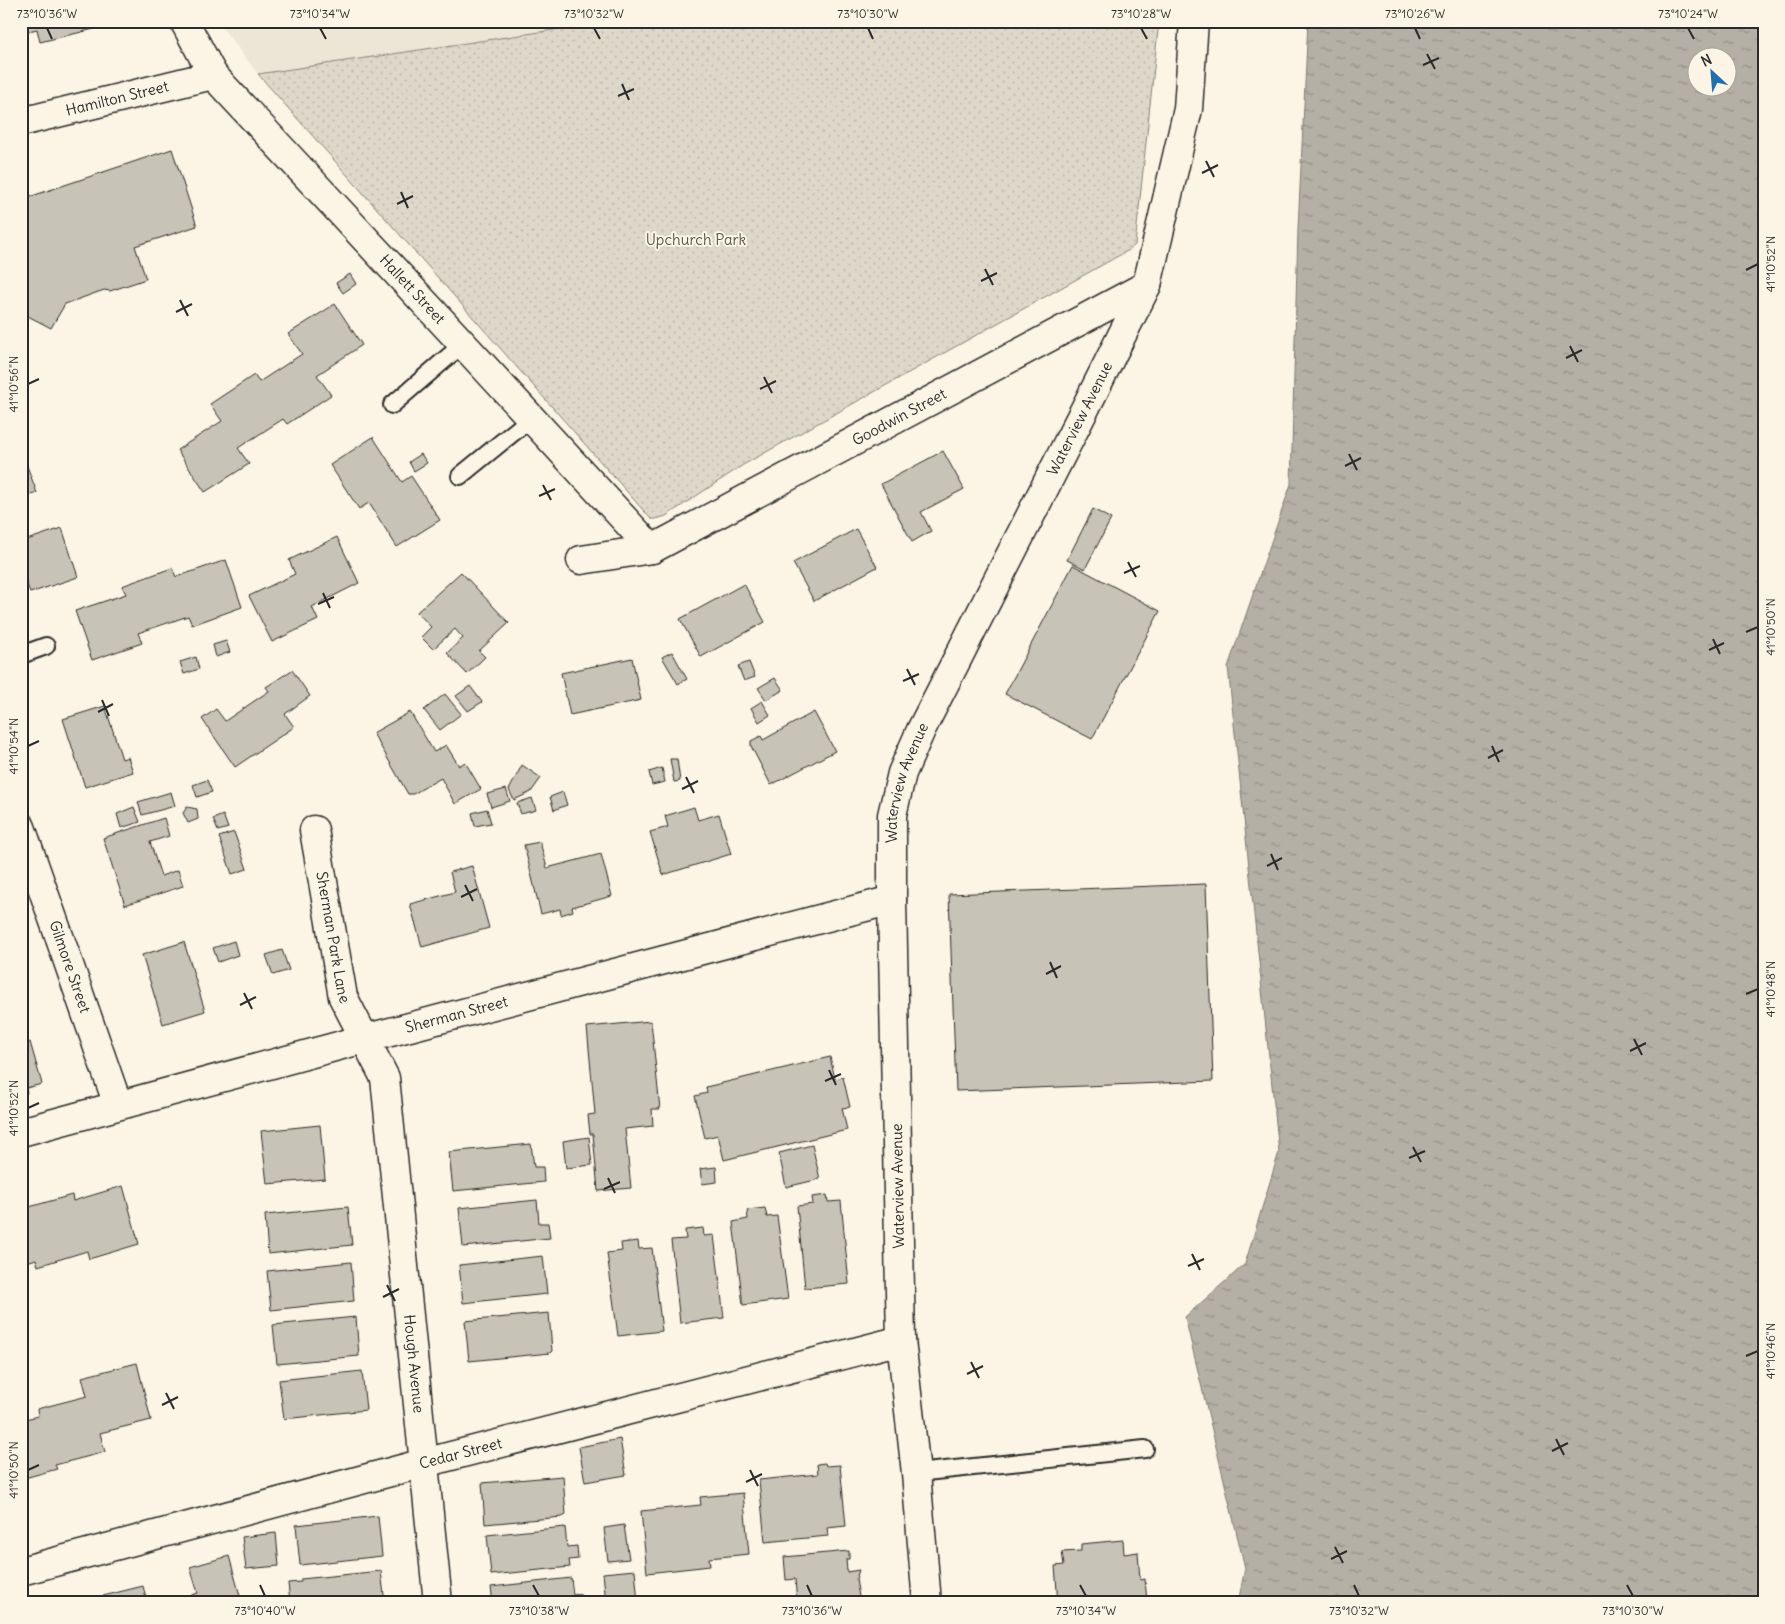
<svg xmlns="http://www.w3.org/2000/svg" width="1785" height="1624" font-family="Delius,sans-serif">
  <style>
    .built { fill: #ece6d7 }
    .park { fill: url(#park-dots); stroke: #84827a }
    .water { fill: url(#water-ripples); stroke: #7d7b74; fill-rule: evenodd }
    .building { fill: #c8c3b7; stroke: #2b2b2b }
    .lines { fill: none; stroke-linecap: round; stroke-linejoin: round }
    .service-casing { stroke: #2b2b2b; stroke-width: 20 }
    .minor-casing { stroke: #2b2b2b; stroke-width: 31 }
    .tertiary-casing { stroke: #2b2b2b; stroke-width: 31 }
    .service { stroke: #fcf5e5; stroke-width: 16 }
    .minor { stroke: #fcf5e5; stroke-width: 28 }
    .tertiary { stroke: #fcf5e5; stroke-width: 28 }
    .ticks { fill: none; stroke: #2b2b2b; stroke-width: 2 }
    .labels { text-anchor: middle; stroke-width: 4; stroke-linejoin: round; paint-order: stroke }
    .street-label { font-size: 15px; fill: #2b2b2b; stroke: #fcf5e5 }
    .park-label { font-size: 15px; fill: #585653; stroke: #fcf5e5 }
    .neatline { fill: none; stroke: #2b2b2b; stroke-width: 2 }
    .ticks-label { font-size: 12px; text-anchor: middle; fill: #2b2b2b }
  </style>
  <defs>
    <pattern id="park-dots" width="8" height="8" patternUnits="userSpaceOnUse" patternTransform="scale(1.25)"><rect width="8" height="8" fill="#ded8ca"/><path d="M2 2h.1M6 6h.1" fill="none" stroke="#bfbaae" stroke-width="1.8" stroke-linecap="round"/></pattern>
    <pattern id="water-ripples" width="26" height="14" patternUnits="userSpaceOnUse" patternTransform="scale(1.25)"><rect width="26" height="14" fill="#b4b0a5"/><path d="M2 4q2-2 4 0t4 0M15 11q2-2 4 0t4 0" fill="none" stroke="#938f87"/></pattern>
  </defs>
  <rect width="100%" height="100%" fill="#fcf5e5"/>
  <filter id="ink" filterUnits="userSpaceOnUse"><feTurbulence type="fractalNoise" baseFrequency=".02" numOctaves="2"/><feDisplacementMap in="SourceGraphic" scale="10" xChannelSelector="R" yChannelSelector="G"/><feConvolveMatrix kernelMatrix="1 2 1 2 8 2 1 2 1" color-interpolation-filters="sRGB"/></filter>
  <g filter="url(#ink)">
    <!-- built -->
    <path class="built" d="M217 21H614L258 74Z"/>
    <!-- park -->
    <path class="park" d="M614 21H1159L1135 245 1129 250 743 465 666 516 656 519H651L258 74Z"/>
    <!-- water -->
    <path class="water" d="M1308 21H1764V1603H1238L1245 1568 1185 1317 1245 1264 1279 1152 1228 667 1291 484 1298 229ZM1698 58H1728V88H1698Z"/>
    <!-- building -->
    <path class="building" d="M21 21H92L94 29 40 42 37 29 21 33Z
      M172 149 197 226 135 246 146 279 110 291 104 290 65 304 51 328 26 315 21 317V191L32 196Z
      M350 274 356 284 343 293 336 283Z
      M335 304 362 345 317 375 331 395 287 424 283 419 238 448 249 464 205 492 177 450 222 421 210 404 254 375 259 382 302 354 288 334Z
      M373 437 402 482 411 476 440 520 397 547 369 503 359 509 330 465Z
      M943 451 964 489 921 512 931 531 912 542 881 484Z
      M421 454 427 463 414 471 409 462Z
      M21 462 27 466 37 493 21 498Z
      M1093 509 1111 519 1085 569 1067 560Z
      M62 528 78 577 30 593 21 566V542Z
      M856 529 877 567 814 601 793 563Z
      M337 537 359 583 312 607 318 620 272 642 249 596 295 574 289 560Z
      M226 560 242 607 192 625 188 616 138 633 142 643 92 660 75 611 126 594 122 586 172 568 176 577Z
      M1073 565 1160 611 1092 739 1005 694Z
      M461 572 509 623 479 651 485 657 467 674 447 653 463 638 455 629 433 649 421 637 431 627 417 612Z
      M744 584 765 622 701 657 680 619Z
      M226 641 230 652 216 657 213 645Z
      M672 652 687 679 678 684 662 657Z
      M196 657 199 669 184 674 180 662Z
      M632 658 641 700 570 715 561 673Z
      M749 662 755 677 744 681 738 666Z
      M292 670 310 696 285 714 294 727 235 767 202 719 216 709 225 721 269 691 266 687Z
      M775 678 783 690 766 700 758 688Z
      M470 686 482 702 468 711 456 696Z
      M445 694 461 714 440 730 424 710Z
      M762 701 770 715 759 722 751 708Z
      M105 706 122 759 128 757 133 772 85 787 63 719Z
      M410 712 434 752 446 745 459 766 465 762 481 789 455 804 441 778 413 794H408L373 733Z
      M814 712 835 751 771 785 751 746V741L761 736 763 740Z
      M670 759H677L680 781 674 782Z
      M522 765 541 778 531 792 514 800 509 790Z
      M662 768 665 782 652 785 649 772Z
      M207 780 212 792 197 797 193 785Z
      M506 789 510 801 491 807 487 794Z
      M171 792 175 806 142 815 138 802Z
      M563 792 567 805 554 810 550 797Z
      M532 798 536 810 521 814 517 803Z
      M134 807 140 822 121 828 117 814Z
      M187 807 197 809 198 819 188 823 183 813Z
      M694 807 698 820 719 814 731 854 663 875 650 832 668 827 665 816Z
      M487 809 491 823 475 826 472 813Z
      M223 815 228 828 218 831 213 819Z
      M164 818 169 836 150 842 161 876 178 870 183 886 125 905 103 838Z
      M234 832 247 869 232 874 219 837Z
      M540 842 547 868 601 854 612 896 572 907 573 911 561 915 560 909 541 914 524 845Z
      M472 866 489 928 422 947 410 904 455 892 450 872Z
      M1206 884 1213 1081 956 1091 949 894Z
      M234 941 238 955 218 962 213 948Z
      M184 942 205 1011 163 1024 142 955Z
      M282 950 289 970 273 975 266 955Z
      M651 1021 660 1109H652L653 1126 625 1129 631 1188 598 1191 593 1134H590L588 1115 595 1114 587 1027Z
      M30 1042 42 1084 26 1088 27 1093 21 1095V1044Z
      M830 1057 835 1079 843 1077 850 1107 842 1108 847 1130 724 1160 718 1135 705 1138 695 1096 707 1093 706 1087Z
      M320 1125 325 1179 267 1184 261 1131Z
      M589 1137 592 1165 566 1168 563 1141Z
      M531 1144 534 1167H543L544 1182 453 1191 449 1152Z
      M812 1145 820 1179 786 1187 779 1153Z
      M716 1167 717 1182 702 1184 700 1169Z
      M123 1186 139 1244 89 1259 87 1251 38 1266 36 1259 21 1264V1205L22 1209 72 1195 73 1201Z
      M827 1195 828 1202 841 1201 849 1284 805 1288 797 1206 813 1204 812 1197Z
      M537 1200 539 1223H548L550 1238 463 1247 459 1208Z
      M348 1207 352 1245 268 1254 265 1215Z
      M765 1208 767 1217 777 1216 788 1299 743 1305 733 1222 748 1219 747 1210Z
      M703 1228 704 1236 714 1235 724 1318 680 1323 671 1240 686 1239 685 1230Z
      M638 1241 639 1249 652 1248 662 1331 618 1336 607 1253 622 1251 621 1243Z
      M543 1256 547 1294 463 1303 459 1265Z
      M351 1262 354 1301 271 1310 267 1271Z
      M549 1313 552 1351 550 1353 469 1361 465 1321Z
      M356 1317 359 1356 277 1364 273 1325Z
      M137 1363 151 1420 100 1433 105 1452 55 1465 57 1469 21 1479V1420L38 1416 37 1409 87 1396 82 1377Z
      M362 1371 366 1410 284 1419 279 1380Z
      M620 1439 626 1475 585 1482 579 1447Z
      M825 1463 826 1466 840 1465 846 1526 827 1528 828 1536 765 1542 759 1480 818 1474 817 1464Z
      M563 1476 566 1515 562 1517 485 1524 482 1483Z
      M743 1493 749 1554 709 1558 710 1566 647 1573 641 1511 701 1505 700 1497Z
      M378 1516 382 1556 300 1565 296 1525Z
      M624 1525 629 1559 608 1561 604 1528Z
      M565 1527 567 1547 577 1546 578 1559 569 1560 570 1567 491 1575 487 1535Z
      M276 1533 279 1566 246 1569 242 1537Z
      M1123 1540 1124 1554 1138 1552 1140 1580 1145 1579 1147 1603H1058L1055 1566 1064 1565 1062 1552 1081 1551V1544Z
      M849 1551V1559H846L847 1572 859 1570 856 1579 860 1603H797L795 1579 786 1580 784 1557Z
      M229 1556 242 1603H191L189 1596 198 1593 190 1567Z
      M635 1570 638 1603H606L603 1573Z
      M381 1571 385 1603H290L288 1583 301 1582V1579Z
      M571 1578 573 1595 580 1594V1603H493L491 1587Z
      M143 1586 147 1603H105L103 1596Z"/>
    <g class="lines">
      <!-- service casing -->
      <g class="service-casing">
        <path id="service" d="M392 405 463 344
          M460 476 530 419
          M21 655 46 646
          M916 1473 1145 1449"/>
      </g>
      <!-- minor casing -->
      <g class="minor-casing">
        <g id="minor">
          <path id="s1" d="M184 21 213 75 463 344 652 549"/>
          <path id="s2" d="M21 122 213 75"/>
          <path id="s3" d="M581 560 652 549 1147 285"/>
          <path id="s4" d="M21 827 118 1105"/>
          <path id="s5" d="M314 830 343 997 385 1078 438 1603"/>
          <path id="s6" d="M21 1132 364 1039 892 900"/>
          <path id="s7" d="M21 1571 424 1463 901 1340"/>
        </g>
      </g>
      <!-- tertiary casing -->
      <g class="tertiary-casing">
        <g id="tertiary">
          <path id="s8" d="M927 1603 916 1473 901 1340 892 900V815L902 773 921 730 1092 395 1147 285 1188 109 1194 21"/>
        </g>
      </g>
      <!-- service -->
      <use href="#service" class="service"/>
      <!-- minor -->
      <use href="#minor" class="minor"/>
      <!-- tertiary -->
      <use href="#tertiary" class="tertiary"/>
    </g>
  </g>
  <!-- ticks -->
  <path class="ticks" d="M47 28 52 39M320 28 326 39M594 28 600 39M868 28 873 39M1141 28 1147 39M1415 28 1420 39M1688 28 1694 39M1427 54 1435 69M1423 65 1439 58M622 84 629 100M618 96 634 89M1206 161 1214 177M1202 173 1218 165M401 192 408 208M397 204 413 196M985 269 993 285M1746 270 1758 264M981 281 997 273M180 300 188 316M176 312 192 304M1570 346 1578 362M1566 358 1582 350M764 377 772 393M28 384 39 379M760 389 776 381M1349 454 1357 470M1345 466 1361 458M543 485 551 500M539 496 555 489M1128 562 1136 577M1124 573 1140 566M323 593 330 608M318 604 334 597M1746 632 1758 627M1713 639 1720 654M1709 650 1724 643M907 669 915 685M903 681 919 674M102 700 109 716M98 712 113 704M28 746 39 741M1492 746 1499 762M1488 758 1503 750M686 777 694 793M682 789 698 781M1271 854 1278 870M1267 866 1282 858M465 885 473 901M461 897 477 889M1050 962 1057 978M1046 974 1061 966M244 993 252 1009M1746 994 1758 989M240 1005 256 997M1634 1039 1642 1055M1630 1051 1646 1043M829 1070 836 1085M825 1081 841 1074M28 1108 39 1103M1413 1147 1421 1162M1409 1158 1425 1151M608 1178 615 1193M604 1189 620 1182M1192 1254 1200 1270M1188 1266 1204 1259M387 1285 395 1301M383 1297 399 1289M1746 1356 1758 1351M971 1362 979 1378M967 1374 983 1366M166 1393 174 1409M162 1405 178 1397M1556 1439 1564 1455M1552 1451 1568 1443M28 1470 39 1465M750 1470 758 1486M746 1482 762 1474M1335 1547 1343 1563M1331 1559 1347 1551M260 1585 265 1596M533 1585 539 1596M807 1585 812 1596M1080 1585 1086 1596M1354 1585 1359 1596M1627 1585 1633 1596"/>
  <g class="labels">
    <!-- street labels -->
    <g class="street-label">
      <text dy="5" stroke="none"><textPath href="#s2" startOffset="99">Hamilton Street</textPath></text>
      <text dy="5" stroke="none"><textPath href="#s1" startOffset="354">Hallett Street</textPath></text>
      <text dy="5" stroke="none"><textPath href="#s3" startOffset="352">Goodwin Street</textPath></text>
      <text dy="5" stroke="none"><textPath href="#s8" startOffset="1229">Waterview Avenue</textPath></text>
      <text dy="5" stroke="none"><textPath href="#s8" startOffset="824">Waterview Avenue</textPath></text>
      <text dy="5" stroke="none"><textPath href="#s5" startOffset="109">Sherman Park Lane</textPath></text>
      <text dy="5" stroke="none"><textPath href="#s4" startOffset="148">Gilmore Street</textPath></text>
      <text dy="5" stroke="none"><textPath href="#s6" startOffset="451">Sherman Street</textPath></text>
      <text transform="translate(898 1186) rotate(-91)" y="5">Waterview Avenue</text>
      <text dy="5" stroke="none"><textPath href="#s5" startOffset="548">Hough Avenue</textPath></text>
      <text dy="5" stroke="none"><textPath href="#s7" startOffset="455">Cedar Street</textPath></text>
    </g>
    <!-- park labels -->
    <g class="park-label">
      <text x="696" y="245">Upchurch Park</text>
    </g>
  </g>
  <!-- margin -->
  <rect width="1785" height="1624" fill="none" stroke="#fcf5e5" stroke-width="55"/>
  <!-- north arrow -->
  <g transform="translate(1712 72) rotate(334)"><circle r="24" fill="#fcf5e5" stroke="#a8a49b"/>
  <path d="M0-4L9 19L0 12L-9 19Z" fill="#1f6fb2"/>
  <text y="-8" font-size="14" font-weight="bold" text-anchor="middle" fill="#2b2b2b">N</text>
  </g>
  <rect x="28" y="28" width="1730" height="1568" class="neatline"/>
  <g class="ticks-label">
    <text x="47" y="18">73°10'36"W</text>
    <text x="320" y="18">73°10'34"W</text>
    <text x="594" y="18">73°10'32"W</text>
    <text x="868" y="18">73°10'30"W</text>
    <text x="1141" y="18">73°10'28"W</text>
    <text x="1415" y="18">73°10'26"W</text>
    <text x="1688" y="18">73°10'24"W</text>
    <text transform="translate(1771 264) rotate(-90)" y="4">41°10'52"N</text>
    <text transform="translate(14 384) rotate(-90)" y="4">41°10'56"N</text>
    <text transform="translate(1771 627) rotate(-90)" y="4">41°10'50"N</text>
    <text transform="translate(14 746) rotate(-90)" y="4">41°10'54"N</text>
    <text transform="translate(1771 989) rotate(-90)" y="4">41°10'48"N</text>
    <text transform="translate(14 1108) rotate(-90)" y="4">41°10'52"N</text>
    <text transform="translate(1771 1351) rotate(-90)" y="4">41°10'46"N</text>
    <text transform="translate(14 1470) rotate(-90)" y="4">41°10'50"N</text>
    <text x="265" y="1615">73°10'40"W</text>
    <text x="539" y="1615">73°10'38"W</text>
    <text x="812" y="1615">73°10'36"W</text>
    <text x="1086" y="1615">73°10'34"W</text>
    <text x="1359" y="1615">73°10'32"W</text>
    <text x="1633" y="1615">73°10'30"W</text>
  </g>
</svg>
